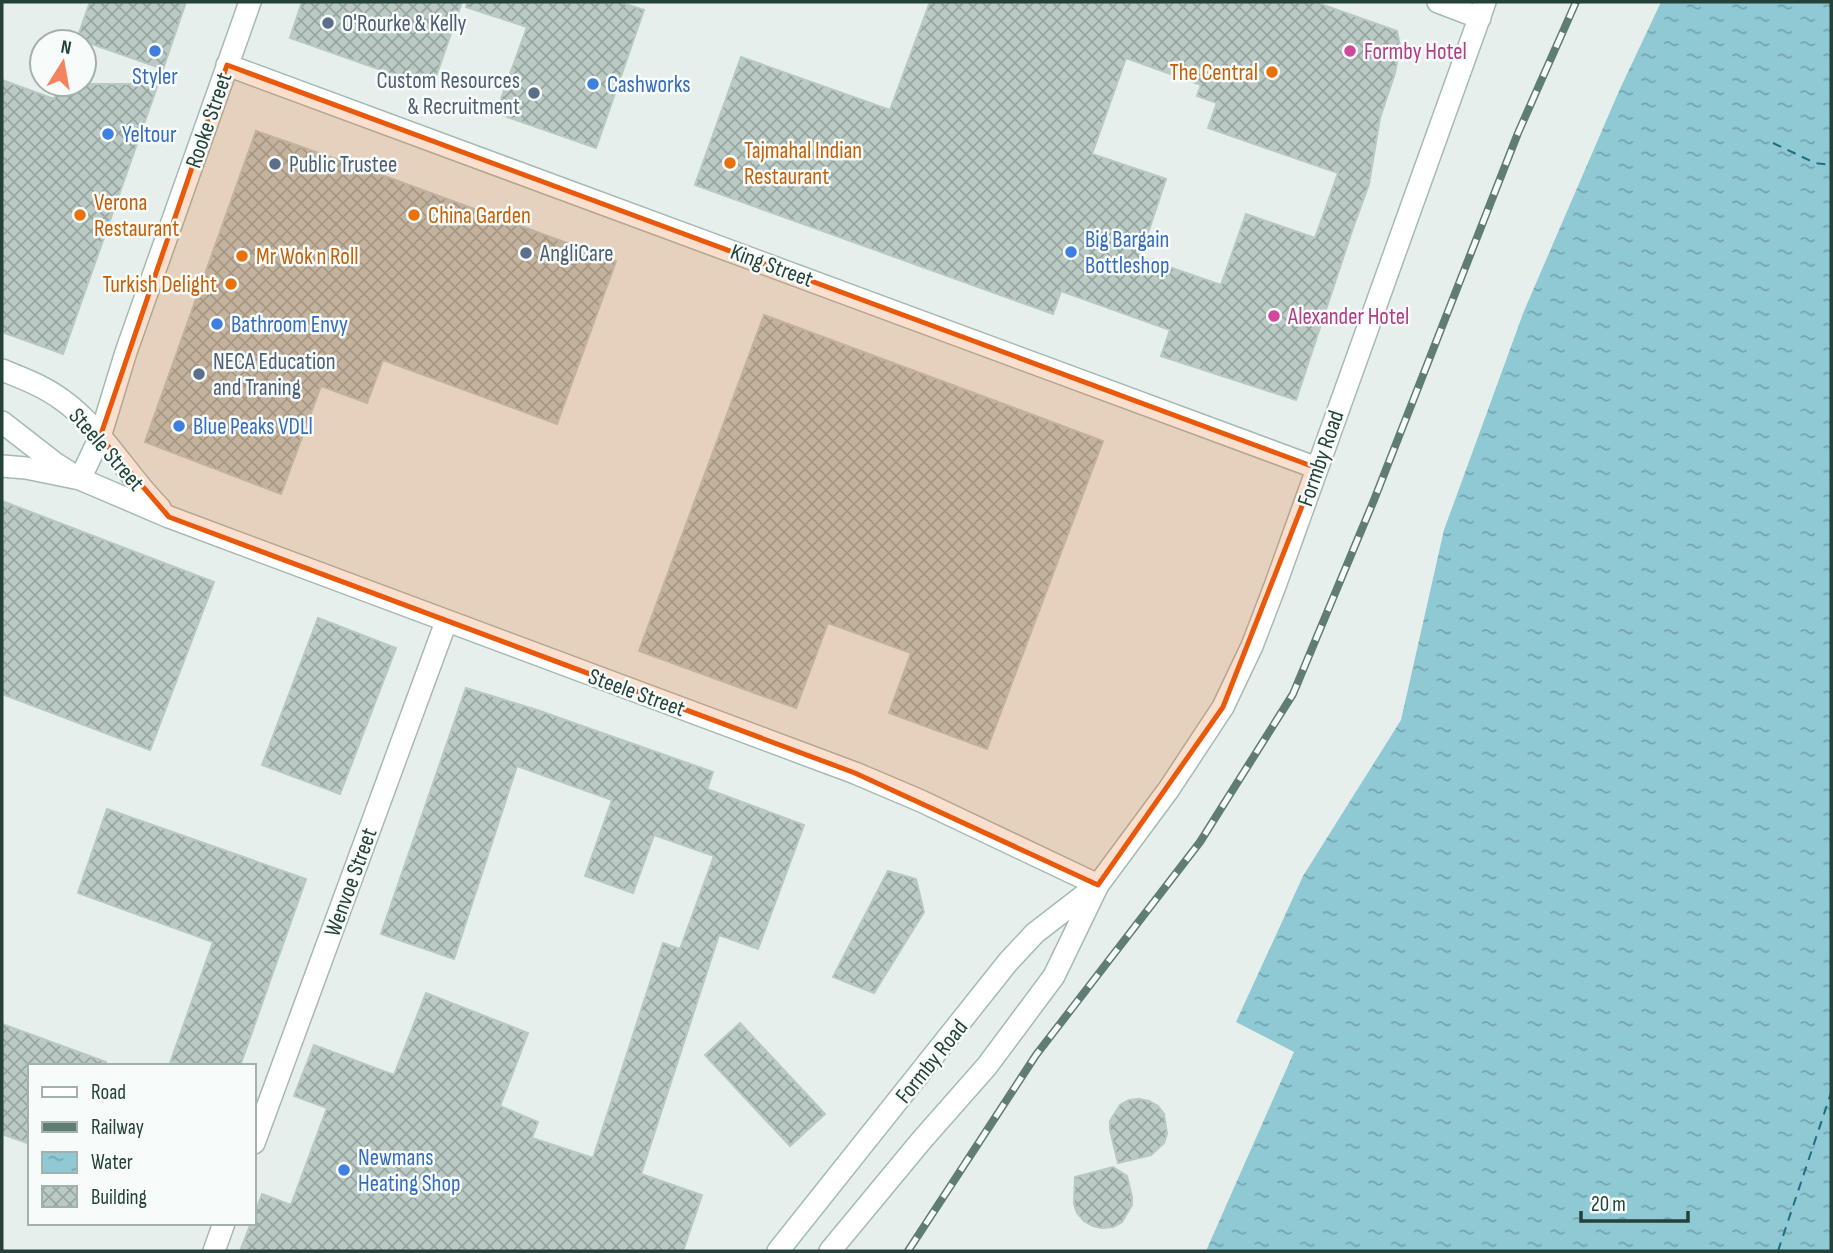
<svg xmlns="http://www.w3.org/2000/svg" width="1833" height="1253" font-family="'Sofia Sans Condensed',sans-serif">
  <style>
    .water { fill: url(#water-ripples) }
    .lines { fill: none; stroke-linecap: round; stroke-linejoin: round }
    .ferry { stroke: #1c6f80; stroke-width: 2; stroke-dasharray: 9 7; stroke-linecap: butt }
    .building { fill: url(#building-cross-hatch); stroke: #b8c9c2; stroke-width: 2; fill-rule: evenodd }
    .street-casing { stroke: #a8b8b2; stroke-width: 24 }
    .secondary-casing { stroke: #a4bbb3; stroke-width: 24 }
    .street { stroke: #fff; stroke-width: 21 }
    .secondary { stroke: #fff; stroke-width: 21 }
    .rail-casing { stroke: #5f7d75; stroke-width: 8 }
    .rail { stroke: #f7fbf9; stroke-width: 5; stroke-dasharray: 16; stroke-linecap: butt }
    .marked { fill: #e8590c; fill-opacity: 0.2; stroke: #e8590c; stroke-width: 5; stroke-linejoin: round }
    .service-dot { fill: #5c6f8a; stroke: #f7fbf9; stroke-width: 2.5 }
    .shop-dot { fill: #3f7fe0; stroke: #f7fbf9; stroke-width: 2.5 }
    .hotel-dot { fill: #d1479c; stroke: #f7fbf9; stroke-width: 2.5 }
    .food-dot { fill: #e8710a; stroke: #f7fbf9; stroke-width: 2.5 }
    .labels { text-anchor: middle; stroke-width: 5; stroke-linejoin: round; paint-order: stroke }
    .service-label { font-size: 23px; fill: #4e5e75; stroke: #f7fbf9; text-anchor: start }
    .hotel-label { font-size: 23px; fill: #b23c85; stroke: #f7fbf9; text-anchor: start }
    .food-label { font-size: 23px; fill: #c56008; stroke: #f7fbf9; text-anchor: start }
    .shop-label { font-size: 23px; fill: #366cbe; stroke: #f7fbf9; text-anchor: start }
    .street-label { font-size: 23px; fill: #24423a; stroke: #f7fbf9 }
  </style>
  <defs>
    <pattern id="water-ripples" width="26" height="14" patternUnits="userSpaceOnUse" patternTransform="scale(1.75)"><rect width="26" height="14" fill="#8ec9d4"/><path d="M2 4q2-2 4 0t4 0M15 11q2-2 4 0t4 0" fill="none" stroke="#74a5ad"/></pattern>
    <pattern id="building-cross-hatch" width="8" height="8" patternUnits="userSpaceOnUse" patternTransform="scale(1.75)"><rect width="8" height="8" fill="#bbcac4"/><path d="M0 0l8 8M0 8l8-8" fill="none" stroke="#98a6a0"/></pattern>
  </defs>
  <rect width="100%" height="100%" fill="#e6efeb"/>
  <!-- water -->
  <path class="water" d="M1661 2H1831V1251H1206L1294 1052 1236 1022 1303 876 1401 720 1444 530 1524 311 1619 91Z"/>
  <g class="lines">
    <!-- ferry -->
    <path class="ferry" d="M1773 143 1815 163 1831 165
      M1778 1251 1831 1093"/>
  </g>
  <!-- building -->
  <path class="building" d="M90 2H186L163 69 77 39Z
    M302 2H462L432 88 290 38Z
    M467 2H619L644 10 596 148 496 113 527 27 466 7Z
    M930 2H1315L1397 31 1400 46 1395 73 1380 118 1369 184 1353 228 1296 400 1161 356 1170 330 1061 291 1053 314 695 185 741 57 890 110ZM1126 58 1201 85 1197 96 1217 103 1208 128 1338 173 1315 238 1246 214 1221 285 1140 257 1166 179 1092 154Z
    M2 80 54 99 60 84H158L63 354 2 332Z
    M256 131 379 174 616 261 557 424 383 360 367 403 321 386 281 494 145 442Z
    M764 315 1103 441 987 749 889 713 911 653 828 623 796 708 639 651Z
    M2 501 214 582 150 750 2 694Z
    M318 618 396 648 340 794 262 765Z
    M466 688 537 710 713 772 707 789 804 825 758 949 719 935 641 1174 702 1195 683 1251H240L251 1223H254V1216L262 1194 291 1205 327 1108 294 1096 314 1045 394 1075 426 993 528 1033 500 1106 538 1122 532 1138 593 1158 663 943 680 949 714 856 654 835 633 893 585 876 612 800 517 766 454 959 381 934Z
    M107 809 306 879 240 1066H169L213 942 78 893Z
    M888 871 916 879 924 912 874 993 833 977Z
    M740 1023 825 1114 790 1146 705 1055Z
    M2 1024 106 1062V1066H30V1144L2 1134Z
    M1139 1099 1149 1101 1158 1106 1164 1114 1167 1134 1164 1143 1151 1155 1118 1163 1110 1130V1121L1120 1105 1129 1100Z
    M1113 1167 1127 1176 1132 1197V1205L1122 1222 1113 1227 1102 1228 1093 1226 1084 1221 1077 1213 1074 1204 1075 1177Z"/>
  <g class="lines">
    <!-- street casing -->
    <g class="street-casing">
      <path id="street" d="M2 466 26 468 75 478
        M254 1143 446 622
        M214 1251 224 1223"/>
    </g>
    <!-- secondary casing -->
    <g class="secondary-casing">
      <path id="secondary" d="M1438 2 1480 18
        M227 65 1317 468
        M2 370C22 378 43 386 61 399 101 427 126 474 160 508
        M2 422 56 464 80 479 169 517 855 773 921 801 1098 885
        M80 479 100 437 126 352 250 2
        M778 1251 1008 962 1035 933 1096 886
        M830 1251 921 1141 987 1066 1054 976 1098 885 1169 789 1223 707 1252 646 1275 586 1485 2"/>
    </g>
    <!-- street -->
    <use href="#street" class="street"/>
    <!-- secondary -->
    <use href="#secondary" class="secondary"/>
    <!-- rail casing -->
    <g class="rail-casing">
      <path id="rail" d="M908 1251 1036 1055 1200 842 1293 694 1374 500 1518 133 1576 2"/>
    </g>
    <!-- rail -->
    <use href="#rail" class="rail"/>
  </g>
  <!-- marked area -->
  <path class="marked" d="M227 65 1317 468 1223 707 1098 885 855 773 169 517 100 437Z"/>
  <!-- markers -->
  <g class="service-dot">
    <circle cx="328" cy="23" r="7"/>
    <circle cx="534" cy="93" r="7"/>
    <circle cx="275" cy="164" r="7"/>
    <circle cx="526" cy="253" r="7"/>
    <circle cx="199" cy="374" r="7"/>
  </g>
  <g class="shop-dot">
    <circle cx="155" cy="51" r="7"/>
    <circle cx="593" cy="84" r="7"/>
    <circle cx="108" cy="134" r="7"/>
    <circle cx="1071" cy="252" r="7"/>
    <circle cx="217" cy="324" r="7"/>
    <circle cx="179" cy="426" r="7"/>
    <circle cx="344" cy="1170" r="7"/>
  </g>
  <g class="hotel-dot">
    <circle cx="1350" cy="51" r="7"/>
    <circle cx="1274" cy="316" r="7"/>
  </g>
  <g class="food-dot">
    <circle cx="1272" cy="72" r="7"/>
    <circle cx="730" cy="163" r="7"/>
    <circle cx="80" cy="215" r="7"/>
    <circle cx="414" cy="215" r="7"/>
    <circle cx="242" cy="256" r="7"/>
    <circle cx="231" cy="284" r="7"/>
  </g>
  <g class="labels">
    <!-- service labels -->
    <g class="service-label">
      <text x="342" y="31">O'Rourke &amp; Kelly</text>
      <text x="520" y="88" text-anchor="end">Custom Resources<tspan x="520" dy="26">&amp; Recruitment</tspan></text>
      <text x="289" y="172">Public Trustee</text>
      <text x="540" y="261">AngliCare</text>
      <text x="213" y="369">NECA Education<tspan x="213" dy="26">and Traning</tspan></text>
    </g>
    <!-- hotel labels -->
    <g class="hotel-label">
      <text x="1364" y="59">Formby Hotel</text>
      <text x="1288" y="324">Alexander Hotel</text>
    </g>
    <!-- food labels -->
    <g class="food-label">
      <text x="1258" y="80" text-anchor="end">The Central</text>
      <text x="744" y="158">Tajmahal Indian<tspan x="744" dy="26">Restaurant</tspan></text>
      <text x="94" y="210">Verona<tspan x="94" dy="26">Restaurant</tspan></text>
      <text x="428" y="223">China Garden</text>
      <text x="256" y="264">Mr Wok n Roll</text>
      <text x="217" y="292" text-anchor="end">Turkish Delight</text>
    </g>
    <!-- shop labels -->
    <g class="shop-label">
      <text x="155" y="84" text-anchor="middle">Styler</text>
      <text x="607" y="92">Cashworks</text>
      <text x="122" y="142">Yeltour</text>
      <text x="1085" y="247">Big Bargain<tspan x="1085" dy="26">Bottleshop</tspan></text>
      <text x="231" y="332">Bathroom Envy</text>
      <text x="193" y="434">Blue Peaks VDLl</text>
      <text x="358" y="1165">Newmans<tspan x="358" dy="26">Heating Shop</tspan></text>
    </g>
    <!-- street labels -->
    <g class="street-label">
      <text transform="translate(208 120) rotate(-71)" y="8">Rooke Street</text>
      <text transform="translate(772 265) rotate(20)" y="8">King Street</text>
      <text transform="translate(107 449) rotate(49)" y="8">Steele Street</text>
      <text transform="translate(1320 458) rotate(-71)" y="8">Formby Road</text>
      <text transform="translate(637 692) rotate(20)" y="8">Steele Street</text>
      <text transform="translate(350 882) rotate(-70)" y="8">Wenvoe Street</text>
      <text transform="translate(931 1061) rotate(-51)" y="8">Formby Road</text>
    </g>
  </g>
  <!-- border -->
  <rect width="1833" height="1253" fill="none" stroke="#24423a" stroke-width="7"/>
  <!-- legend -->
  <rect x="28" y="1064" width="228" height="161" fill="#f7fbf9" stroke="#a3b1ad" stroke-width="2"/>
  <rect x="42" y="1087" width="35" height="10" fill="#ffffff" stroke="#a3b1ad" stroke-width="2"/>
  <text x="91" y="1099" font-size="21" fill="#24423a">Road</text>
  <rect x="42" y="1122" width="35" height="10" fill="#5f7d75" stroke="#a3b1ad" stroke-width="2"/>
  <text x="91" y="1134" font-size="21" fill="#24423a">Railway</text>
  <rect x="42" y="1152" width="35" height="21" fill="url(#water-ripples)" stroke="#a3b1ad" stroke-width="2"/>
  <text x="91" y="1169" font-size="21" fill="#24423a">Water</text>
  <rect x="42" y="1186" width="35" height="21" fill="url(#building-cross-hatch)" stroke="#a3b1ad" stroke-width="2"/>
  <text x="91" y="1204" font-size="21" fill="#24423a">Building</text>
  <!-- north arrow -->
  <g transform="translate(63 63) rotate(11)"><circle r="33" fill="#f7fbf9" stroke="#a3b1ad" stroke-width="2"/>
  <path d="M0-5L12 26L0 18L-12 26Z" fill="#f4845f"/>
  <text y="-10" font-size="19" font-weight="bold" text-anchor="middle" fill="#24423a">N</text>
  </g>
  <!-- scale -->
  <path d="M1581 1211v10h107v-10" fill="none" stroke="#24423a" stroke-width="3.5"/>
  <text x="1591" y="1211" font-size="21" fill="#24423a" stroke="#f7fbf9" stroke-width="5" paint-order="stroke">20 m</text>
</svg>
